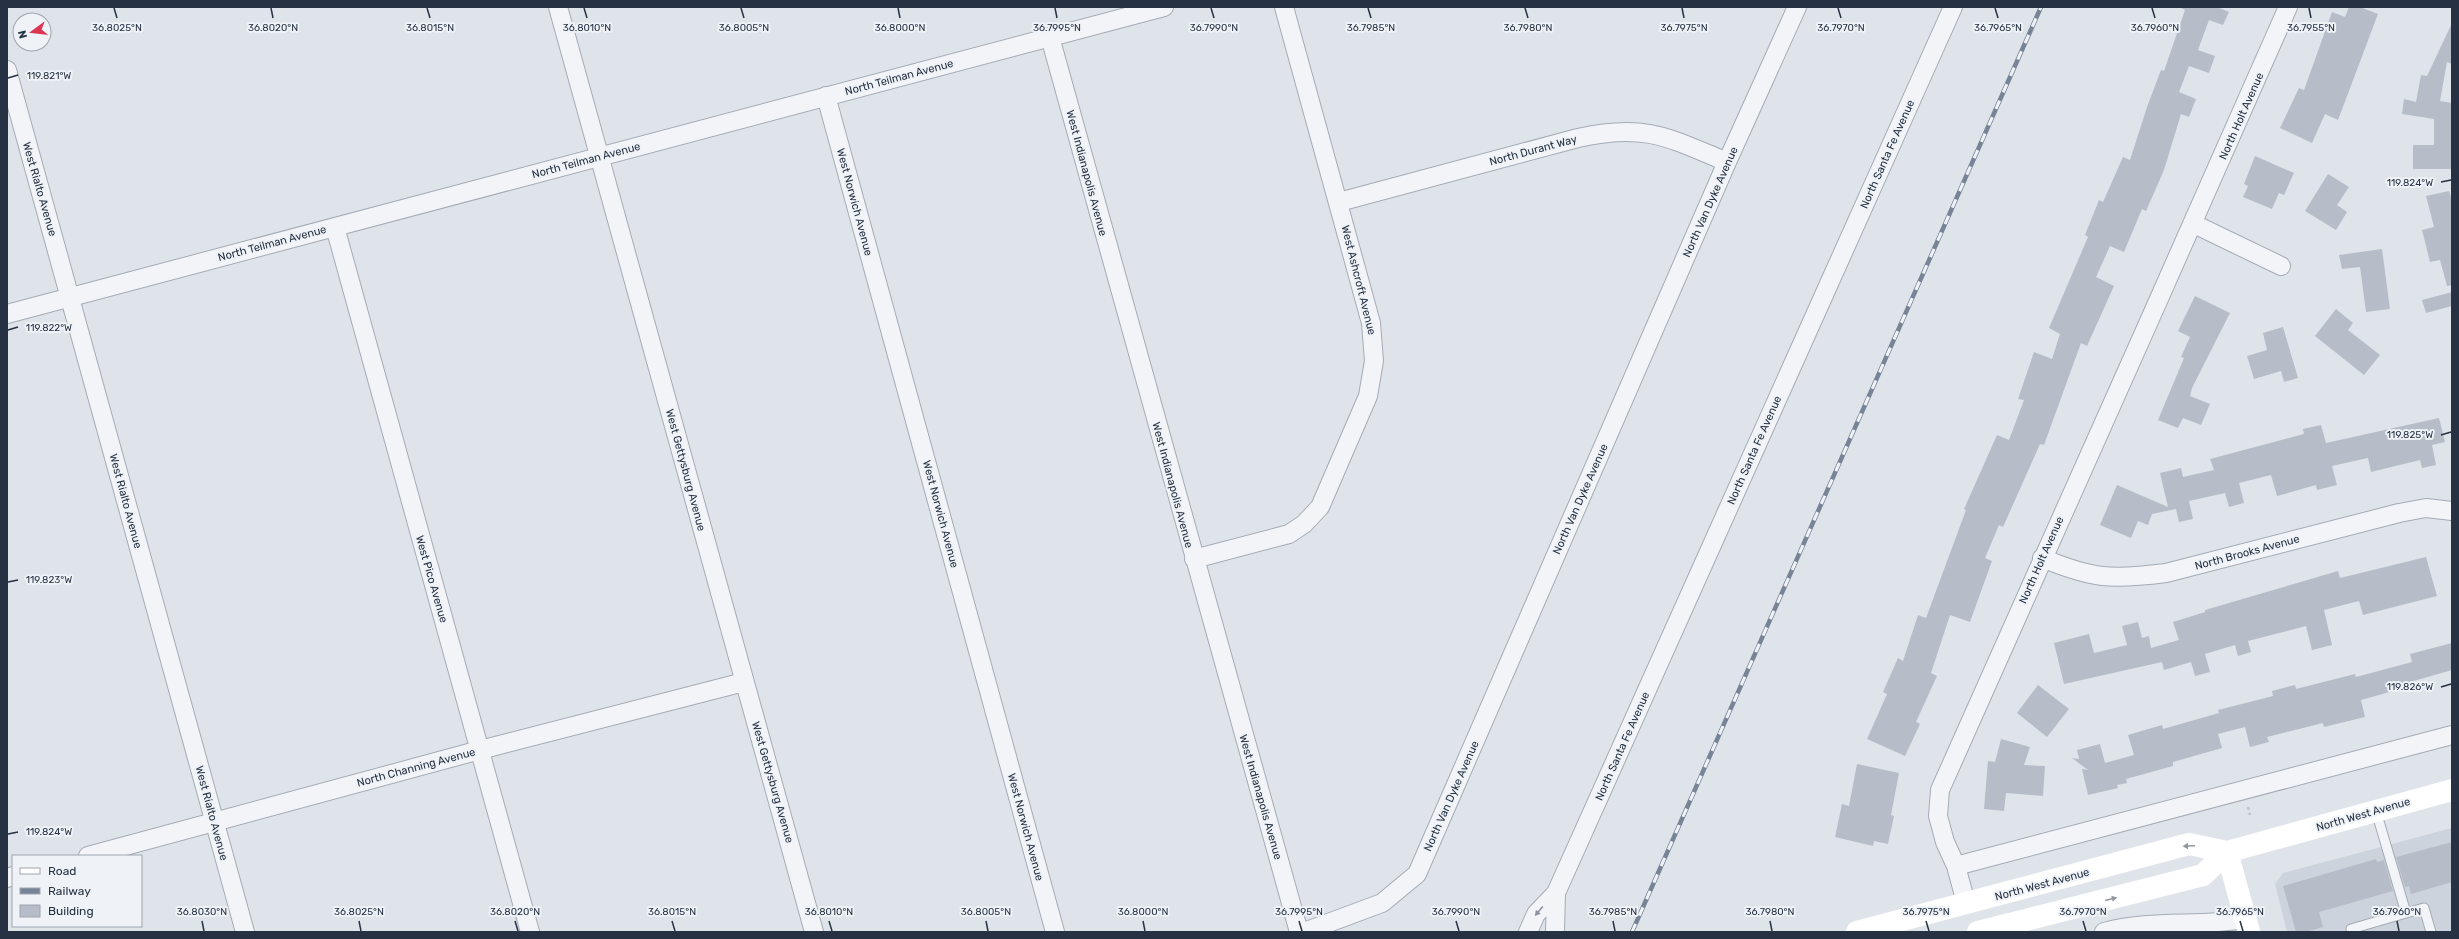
<svg xmlns="http://www.w3.org/2000/svg" width="2459" height="939" font-family="Rubik,sans-serif">
  <style>
    .built { fill: #cdd3dc }
    .building { fill: #b6bdc8 }
    .lines { fill: none; stroke-linecap: round; stroke-linejoin: round }
    .lane-casing { stroke: #a4abb5; stroke-width: 11 }
    .street-casing { stroke: #a4abb5; stroke-width: 20 }
    .path { stroke: #bdc1c9; stroke-width: 2.5; stroke-dasharray: 3 3; stroke-linecap: butt }
    .lane { stroke: #f2f4f8; stroke-width: 9 }
    .street { stroke: #f2f4f8; stroke-width: 18 }
    .secondary { stroke: #fff; stroke-width: 22 }
    .rail-casing { stroke: #778396; stroke-width: 4.5 }
    .rail { stroke: #eff3f7; stroke-width: 3; stroke-dasharray: 9; stroke-linecap: butt }
    .oneway { fill: #9298a1 }
    .oneway2 { fill: #8c929e }
    .ticks { fill: none; stroke: #263143; stroke-width: 1.5 }
    .labels { text-anchor: middle; stroke-width: 4; stroke-linejoin: round; paint-order: stroke }
    .street-label { font-size: 11px; fill: #263143; stroke: #eff3f7 }
    .ticks-label { font-size: 10px; text-anchor: middle; fill: #263143; stroke: #eff3f7; stroke-width: 4; stroke-linejoin: round; paint-order: stroke }
  </style>
  <rect width="100%" height="100%" fill="#dfe4ea"/>
  <!-- built -->
  <path class="built" d="M2452 828V932H2287L2275 884 2283 873Z"/>
  <!-- building -->
  <path class="building" d="M2179 7H2217L2229 12 2223 25 2209 20 2198 50 2215 56 2209 73 2189 66 2179 92 2196 99 2189 117 2181 114 2164 170 2146 211 2142 209 2124 252 2110 246 2096 277 2114 286 2087 346 2081 343 2044 445 2040 444 2003 527 1999 525 1985 558 1992 561 1970 622 1950 615 1931 673 1937 676 1916 722 1920 724 1905 756 1867 739 1887 694 1883 692 1898 658 1903 661 1918 615 1926 618 1966 510 1964 509 1997 435 2009 440 2024 400 2018 399 2034 352 2052 359 2060 334 2049 328 2088 237 2085 235 2099 200 2103 202 2123 157 2130 160 2147 107 2161 70 2164 71 2185 10Z
    M2349 7H2360L2378 14 2338 120 2325 114 2312 143 2280 128 2299 88 2304 90 2332 12 2345 17Z
    M2452 23V64L2447 62 2440 101 2452 103V169H2413V145H2434V119L2402 114 2404 99 2416 102 2421 75 2427 76Z
    M2255 156 2294 173 2284 195 2279 193 2272 209 2243 197 2248 186 2244 184Z
    M2328 174 2349 187 2337 205 2347 212 2336 230 2305 211Z
    M2449 191 2452 201V285L2447 286 2440 260 2430 262 2422 230 2434 227 2426 196Z
    M2382 249 2390 309 2366 312 2360 267 2342 269 2339 255Z
    M2452 292V306L2426 313 2422 300Z
    M2195 296 2230 313 2192 388 2190 396 2210 404 2201 425 2183 418 2178 428 2158 420 2184 358 2181 357 2190 337 2178 331Z
    M2336 309 2353 323 2348 330 2380 355 2364 375 2315 336Z
    M2283 327 2298 378 2284 382 2281 371 2254 379 2247 356 2267 350 2263 333Z
    M2439 418 2445 442 2432 445 2436 465 2422 468 2420 460 2371 472 2368 458 2332 466 2337 485 2317 490 2316 485 2277 496 2271 475 2239 483 2244 503 2229 507 2225 493 2189 501 2193 519 2179 522 2176 509 2152 514 2148 525 2138 521 2131 538 2100 525 2117 485 2168 507 2160 473 2181 468 2183 477 2214 470 2210 459 2304 434 2303 429 2321 425 2326 443Z
    M2426 557 2437 596 2363 615 2359 601 2324 610 2332 645 2312 650 2306 626 2248 641 2251 652 2238 656 2235 645 2205 654 2210 672 2195 676 2191 662 2164 670 2162 662 2064 684 2054 643 2089 634 2094 653 2127 645 2122 626 2138 622 2142 638 2149 636 2151 648 2179 640 2173 622 2205 612V610L2338 571 2340 578Z
    M2452 643V670L2410 682 2411 686 2361 700 2365 717 2324 727 2323 723 2267 737 2269 742 2250 747 2245 727 2218 734 2222 748 2173 762V766L2126 779 2127 783 2117 785 2118 788 2088 795 2082 769 2088 770 2072 758 2079 759 2077 750 2100 744 2105 763 2134 755 2128 735 2162 725 2163 729 2219 713 2218 710 2273 696 2272 691 2295 685 2296 689 2355 674 2356 677 2412 662 2410 654Z
    M2038 685 2069 709 2047 737 2017 713Z
    M2001 739 2030 747 2024 765 2045 766 2043 796 2006 793 2004 811 1984 809 1988 761 1995 762Z
    M1857 764 1899 773 1891 815 1894 816 1888 844 1874 841 1873 846 1835 837 1842 804 1849 806Z
    M2452 842V882L2411 894 2409 886 2405 887 2396 857Z
    M2376 859 2377 862 2384 860 2393 891 2319 912 2323 927 2306 932H2296L2283 886Z"/>
  <g class="lines">
    <!-- lane casing -->
    <g class="lane-casing">
      <path id="lane" d="M2406 913 2424 908 2431 932
        M2351 929 2406 913 2376 811"/>
    </g>
    <!-- street casing -->
    <g class="street-casing">
      <path id="street" d="M558 7 814 932
        M1050 37 1299 932
        M7 70 245 932
        M826 96 1055 932
        M1339 202 1578 138C1645 123 1667 137 1727 162
        M2194 224 2281 266
        M335 227 530 932
        M7 314 1164 7
        M2042 558C2093 579 2111 580 2166 573L2399 513 2426 508 2452 511
        M1194 559 1289 534 1304 524 1320 507 1368 396 1374 361 1371 323 1284 7
        M88 856 480 750 744 682
        M1956 866 2452 735
        M7 878 13 876
        M1966 903 1956 866 1945 842 1938 816 1940 790C2055 528 2174 269 2288 7
        M1304 932 1382 903 1417 874 1727 162 1797 7
        M1528 932 1536 914 1556 893 1953 7
        M1555 932 1556 893
        M2104 932C2150 919 2199 927 2246 919"/>
    </g>
    <!-- path -->
    <path class="path" d="M2248 807 2250 815"/>
    <!-- lane -->
    <use href="#lane" class="lane"/>
    <!-- street -->
    <use href="#street" class="street"/>
    <!-- secondary -->
    <path class="secondary" d="M2227 852 2249 932
      M1857 932 2189 844 2227 852 2452 790
      M1978 932 2203 875 2227 852"/>
    <!-- rail casing -->
    <g class="rail-casing">
      <path id="rail" d="M1632 932 2041 7"/>
    </g>
    <!-- rail -->
    <use href="#rail" class="rail"/>
  </g>
  <!-- one-way arrows -->
  <defs><path id="oneway-solid" d="M-6-.8H1V-3.2L6.5 0L1 3.2V.8H-6Z"/></defs>
  <g class="oneway">
    <use href="#oneway-solid" transform="translate(2189 846) rotate(178)"/>
    <use href="#oneway-solid" transform="translate(2111 899) rotate(-14)"/>
  </g>
  <use class="oneway2" href="#oneway-solid" transform="translate(1539 911) rotate(130)"/>
  <!-- ticks -->
  <path class="ticks" d="M114 8 117 18M271 8 273 18M427 8 430 18M584 8 587 18M741 8 744 18M898 8 900 18M1055 8 1057 18M1211 8 1214 18M1368 8 1371 18M1525 8 1528 18M1682 8 1684 18M1838 8 1841 18M1995 8 1998 18M2152 8 2155 18M2309 8 2311 18M8 78 18 75M2441 182 2451 180M8 330 18 327M2441 435 2451 432M8 582 18 580M2441 687 2451 684M8 834 18 832M202 921 204 931M359 921 361 931M515 921 518 931M672 921 675 931M829 921 832 931M986 921 988 931M1143 921 1145 931M1299 921 1302 931M1456 921 1459 931M1613 921 1615 931M1770 921 1772 931M1926 921 1929 931M2083 921 2086 931M2240 921 2243 931M2397 921 2399 931"/>
  <g class="labels">
    <!-- street labels -->
    <g class="street-label">
      <text transform="translate(899 77) rotate(-15)" y="4">North Teilman Avenue</text>
      <text transform="translate(2241 116) rotate(-66)" y="4">North Holt Avenue</text>
      <text transform="translate(1533 150) rotate(-15)" y="4">North Durant Way</text>
      <text transform="translate(1887 154) rotate(-66)" y="4">North Santa Fe Avenue</text>
      <text transform="translate(586 160) rotate(-15)" y="4">North Teilman Avenue</text>
      <text transform="translate(1087 173) rotate(75)" y="4">West Indianapolis Avenue</text>
      <text transform="translate(40 189) rotate(74)" y="4">West Rialto Avenue</text>
      <text transform="translate(855 202) rotate(75)" y="4">West Norwich Avenue</text>
      <text transform="translate(1710 202) rotate(-66)" y="4">North Van Dyke Avenue</text>
      <text transform="translate(272 243) rotate(-15)" y="4">North Teilman Avenue</text>
      <text transform="translate(1359 280) rotate(76)" y="4">West Ashcroft Avenue</text>
      <text transform="translate(1754 450) rotate(-66)" y="4">North Santa Fe Avenue</text>
      <text transform="translate(686 470) rotate(75)" y="4">West Gettysburg Avenue</text>
      <text transform="translate(1173 485) rotate(75)" y="4">West Indianapolis Avenue</text>
      <text transform="translate(1580 499) rotate(-66)" y="4">North Van Dyke Avenue</text>
      <text transform="translate(126 501) rotate(75)" y="4">West Rialto Avenue</text>
      <text transform="translate(941 514) rotate(75)" y="4">West Norwich Avenue</text>
      <text transform="translate(2247 552) rotate(-15)" y="4">North Brooks Avenue</text>
      <text transform="translate(2041 560) rotate(-66)" y="4">North Holt Avenue</text>
      <text transform="translate(432 579) rotate(74)" y="4">West Pico Avenue</text>
      <text transform="translate(1622 746) rotate(-66)" y="4">North Santa Fe Avenue</text>
      <text transform="translate(416 767) rotate(-15)" y="4">North Channing Avenue</text>
      <text transform="translate(773 782) rotate(74)" y="4">West Gettysburg Avenue</text>
      <text transform="translate(1451 796) rotate(-66)" y="4">North Van Dyke Avenue</text>
      <text transform="translate(1261 797) rotate(74)" y="4">West Indianapolis Avenue</text>
      <text transform="translate(212 813) rotate(75)" y="4">West Rialto Avenue</text>
      <text transform="translate(2363 814) rotate(-16)" y="4">North West Avenue</text>
      <text transform="translate(1026 827) rotate(75)" y="4">West Norwich Avenue</text>
      <text transform="translate(2042 884) rotate(-15)" y="4">North West Avenue</text>
    </g>
  </g>
  <g class="ticks-label">
    <text x="117" y="31">36.8025°N</text>
    <text x="273" y="31">36.8020°N</text>
    <text x="430" y="31">36.8015°N</text>
    <text x="587" y="31">36.8010°N</text>
    <text x="744" y="31">36.8005°N</text>
    <text x="900" y="31">36.8000°N</text>
    <text x="1057" y="31">36.7995°N</text>
    <text x="1214" y="31">36.7990°N</text>
    <text x="1371" y="31">36.7985°N</text>
    <text x="1528" y="31">36.7980°N</text>
    <text x="1684" y="31">36.7975°N</text>
    <text x="1841" y="31">36.7970°N</text>
    <text x="1998" y="31">36.7965°N</text>
    <text x="2155" y="31">36.7960°N</text>
    <text x="2311" y="31">36.7955°N</text>
    <text x="49" y="79">119.821°W</text>
    <text x="2410" y="186">119.824°W</text>
    <text x="49" y="331">119.822°W</text>
    <text x="2410" y="438">119.825°W</text>
    <text x="49" y="583">119.823°W</text>
    <text x="2410" y="690">119.826°W</text>
    <text x="49" y="835">119.824°W</text>
    <text x="202" y="915">36.8030°N</text>
    <text x="359" y="915">36.8025°N</text>
    <text x="515" y="915">36.8020°N</text>
    <text x="672" y="915">36.8015°N</text>
    <text x="829" y="915">36.8010°N</text>
    <text x="986" y="915">36.8005°N</text>
    <text x="1143" y="915">36.8000°N</text>
    <text x="1299" y="915">36.7995°N</text>
    <text x="1456" y="915">36.7990°N</text>
    <text x="1613" y="915">36.7985°N</text>
    <text x="1770" y="915">36.7980°N</text>
    <text x="1926" y="915">36.7975°N</text>
    <text x="2083" y="915">36.7970°N</text>
    <text x="2240" y="915">36.7965°N</text>
    <text x="2397" y="915">36.7960°N</text>
  </g>
  <!-- border -->
  <rect width="2459" height="939" fill="none" stroke="#263143" stroke-width="16"/>
  <!-- legend -->
  <rect x="12" y="855" width="130" height="72" fill="#eff3f7" stroke="#9fa5af"/>
  <rect x="20" y="868" width="20" height="6" fill="#ffffff" stroke="#9fa5af"/>
  <text x="48" y="875" font-size="12" fill="#263143">Road</text>
  <rect x="20" y="888" width="20" height="6" fill="#778396" stroke="#9fa5af"/>
  <text x="48" y="895" font-size="12" fill="#263143">Railway</text>
  <rect x="20" y="905" width="20" height="12" fill="#b6bdc8" stroke="#9fa5af"/>
  <text x="48" y="915" font-size="12" fill="#263143">Building</text>
  <!-- north arrow -->
  <g transform="translate(32 32) rotate(255)"><circle r="19" fill="#eff3f7" stroke="#9fa5af"/>
  <path d="M0-3L7 15L0 10L-7 15Z" fill="#dd3652"/>
  <text y="-6" font-size="11" font-weight="bold" text-anchor="middle" fill="#263143">N</text>
  </g>
</svg>
